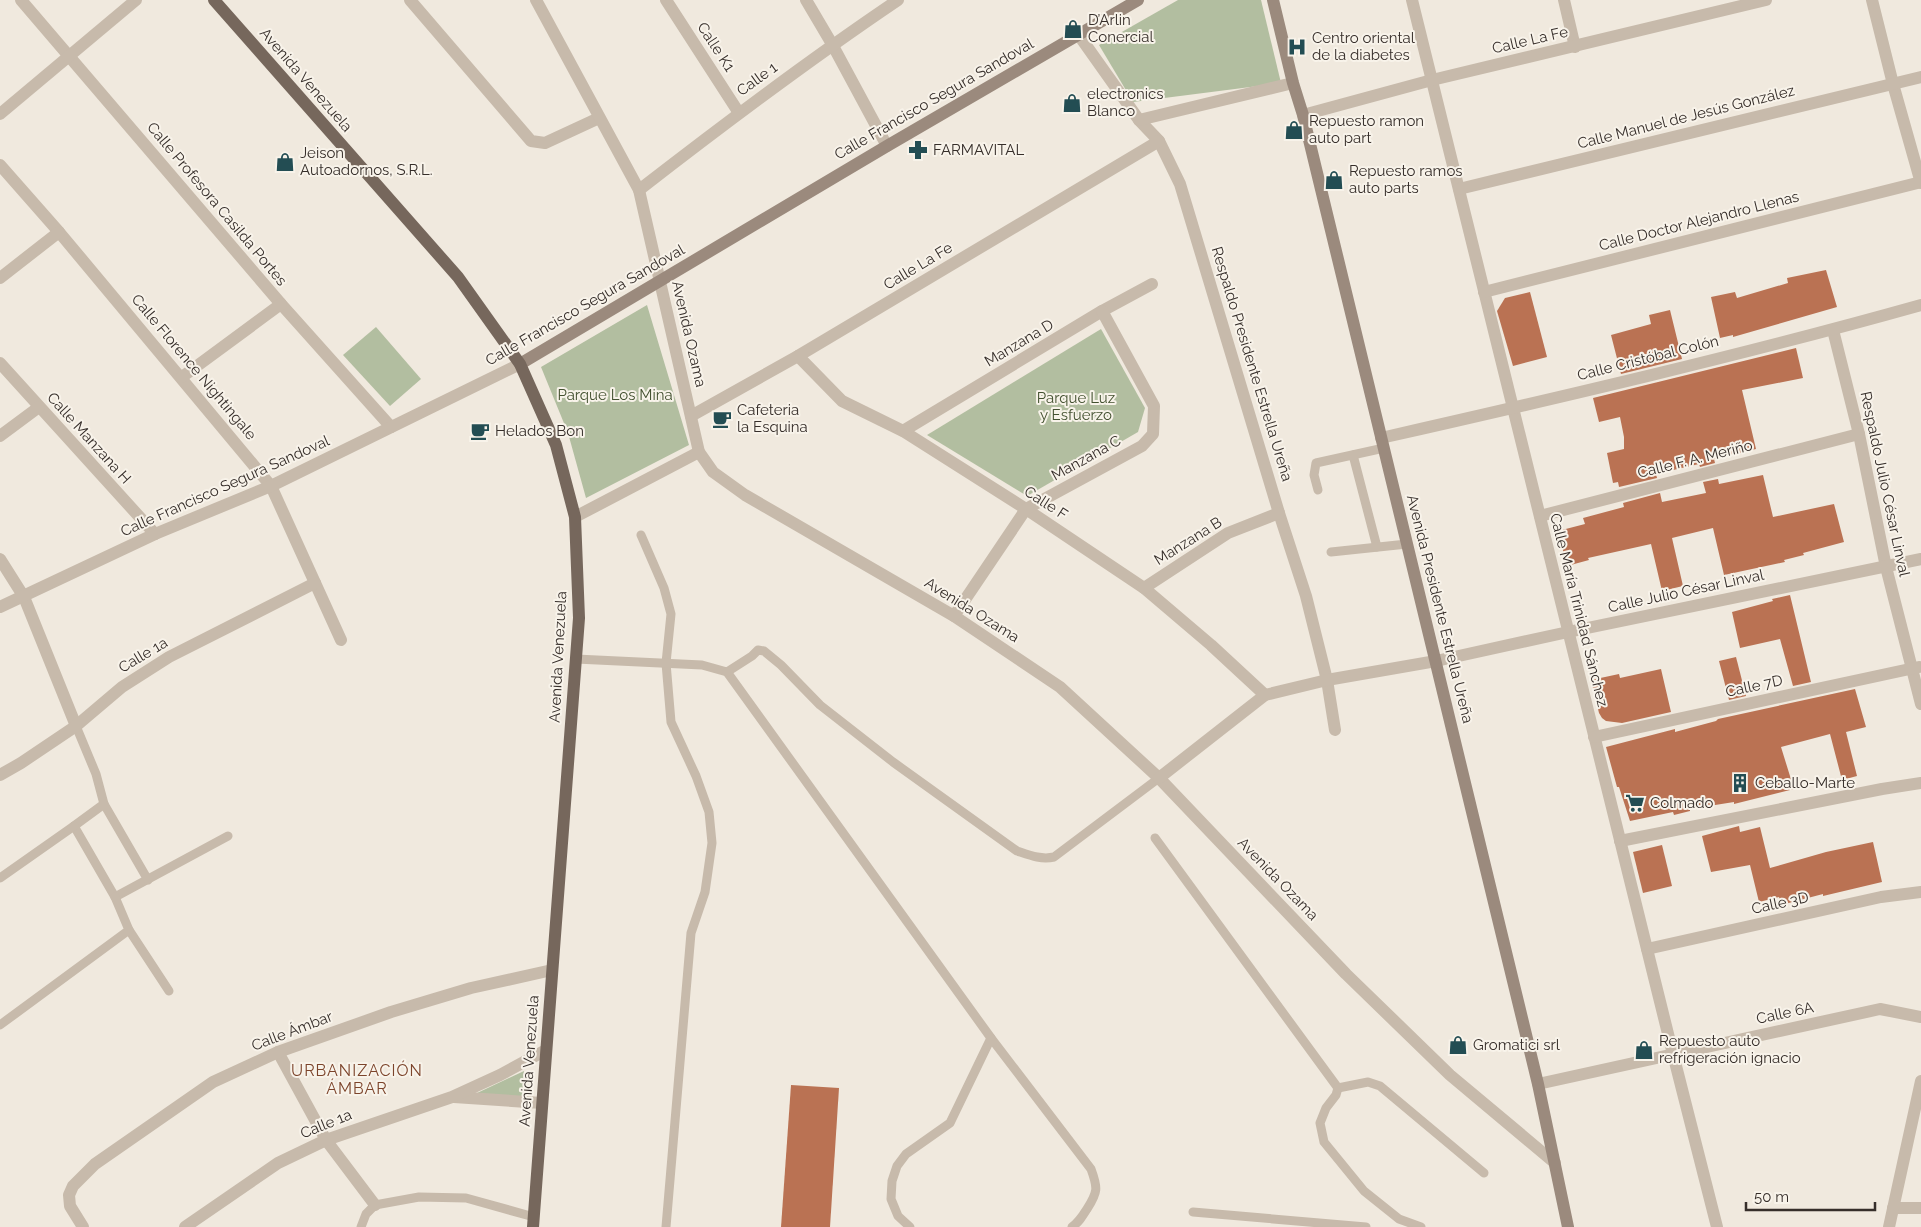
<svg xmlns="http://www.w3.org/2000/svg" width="1921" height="1227" viewBox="0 0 1921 1227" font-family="Raleway,sans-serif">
  <rect width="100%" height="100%" fill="#f0e9de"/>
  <g fill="#b2bea0">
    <polygon points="1178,0 1261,0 1281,83 1133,102 1099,45"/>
    <polygon points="647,305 689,445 586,498 568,433 541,367"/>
    <polygon points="376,327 421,379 390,406 343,355"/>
    <polygon points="1101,329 1145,408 1138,432 1027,496 927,435"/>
    <polygon points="524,1071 522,1097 475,1094"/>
  </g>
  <g fill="#ba7253">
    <polygon points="1826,270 1837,307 1733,337 1733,335 1720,338 1711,297 1735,292 1737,298 1788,283 1787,278"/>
    <polygon points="1530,292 1547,357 1513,366 1497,311 1505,298"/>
    <polygon points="1670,310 1682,359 1621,374 1611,335 1651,324 1649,315"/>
    <polygon points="1796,348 1803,378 1742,390 1756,449 1714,459 1715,463 1700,467 1699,464 1656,474 1657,478 1619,487 1618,482 1613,483 1607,453 1624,449 1624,437 1620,417 1599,422 1593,398"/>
    <polygon points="1763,475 1773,517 1834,504 1844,542 1803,553 1804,555 1784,560 1785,562 1724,575 1713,528 1672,538 1683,586 1662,591 1651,544 1588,558 1589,560 1567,566 1558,531 1585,524 1583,518 1624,507 1623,503 1660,493 1662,502 1706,493 1703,482 1718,479 1719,484"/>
    <polygon points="1790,595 1811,682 1793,686 1780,639 1740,648 1732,612 1773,601 1772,599"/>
    <polygon points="1736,657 1746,696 1729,700 1719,661"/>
    <polygon points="1661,669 1671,712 1622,723 1606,721 1602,718 1599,713 1591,680 1619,674 1620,678"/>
    <polygon points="1855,689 1866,727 1846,732 1857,776 1842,780 1830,734 1781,747 1794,789 1734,804 1734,802 1690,809 1690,811 1674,815 1673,812 1630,821 1619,787 1617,787 1606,747 1675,729 1675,732 1716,721 1718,719"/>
    <polygon points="1739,826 1740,832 1760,827 1770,868 1826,852 1873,842 1882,882 1823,896 1823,894 1781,905 1779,897 1759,902 1750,865 1711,872 1702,836"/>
    <polygon points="1662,845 1672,886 1643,893 1633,852"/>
    <polygon points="791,1085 839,1088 830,1227 781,1227"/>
  </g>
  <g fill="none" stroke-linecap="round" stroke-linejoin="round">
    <g stroke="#c7baab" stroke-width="9">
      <polyline points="1353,455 1377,547"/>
      <polyline points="1318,490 1314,475 1316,463 1384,448"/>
      <polyline points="641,535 664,588 671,614 666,663 671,722 696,776 709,812 712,843 705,892 691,933 666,1227"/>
      <polyline points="1331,552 1407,544"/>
      <path d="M576,659L702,665L727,672L991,1038L1091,1169C1098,1188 1098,1192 1087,1209C1082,1217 1079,1222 1072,1227"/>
      <path d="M727,672L752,656L758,650L764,651L781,665L820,705L893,762L1017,851C1029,855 1041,860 1054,857L1159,778"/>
      <polyline points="76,726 96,774 104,804 74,826 115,897 228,836"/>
      <polyline points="104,804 148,880"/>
      <polyline points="1155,838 1338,1088"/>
      <polyline points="0,878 74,826"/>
      <polyline points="129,930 169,991"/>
      <polyline points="0,1025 129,930 115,897"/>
      <polyline points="1338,1088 1336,1095 1326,1108 1320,1123 1324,1142 1364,1191 1399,1219 1421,1227"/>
      <polyline points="1338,1088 1368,1082 1380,1086 1484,1173"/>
      <polyline points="1193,1212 1366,1227"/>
      <polyline points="361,1227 366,1214 375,1205 419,1197 466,1198 534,1217"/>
      <polyline points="910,1227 898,1216 891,1199 892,1181 897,1166 906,1154 950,1123 991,1038"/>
    </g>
    <g stroke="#c7baab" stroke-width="12">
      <polyline points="21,0 281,304 391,427"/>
      <polyline points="410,0 531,141 545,143 599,118"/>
      <polyline points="536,0 639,190 699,452 713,472 745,495 954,616 1060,687 1159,778 1346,974 1450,1075 1555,1163"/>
      <polyline points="666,0 739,113"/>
      <polyline points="806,0 832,44 887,146"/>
      <polyline points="1412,0 1673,1054 1717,1227"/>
      <polyline points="1564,0 1575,47"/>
      <polyline points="1872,0 1893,84 1921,183"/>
      <polyline points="1078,34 1139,120 1159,141 1180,184 1279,513 1306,596 1327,680 1335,730"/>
      <polyline points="0,114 136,0"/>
      <polyline points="1303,115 1432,80 1766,0"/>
      <polyline points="1139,120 1293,83"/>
      <polyline points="0,165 59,232 271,486 341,640"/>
      <polyline points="1459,189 1921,77"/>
      <path d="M639,190C724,124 809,60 898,0"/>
      <polyline points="0,278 59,232"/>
      <polyline points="1484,292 1921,182"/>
      <polyline points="1833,330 1859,434 1886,567 1921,704"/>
      <polyline points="798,356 842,401 903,431 1026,509 1144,588 1211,645 1265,695"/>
      <polyline points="0,363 155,534"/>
      <polyline points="182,377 281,304"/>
      <polyline points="691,416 798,356 1159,141"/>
      <polyline points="903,431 1102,311 1152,284"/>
      <polyline points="0,436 39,407"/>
      <path d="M1381,438C1562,397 1743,355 1921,305"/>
      <polyline points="1540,516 1859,434"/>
      <polyline points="575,517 699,452"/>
      <polyline points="0,559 24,597 76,726"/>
      <polyline points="1144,588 1228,533 1279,513"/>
      <polyline points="0,607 155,534 271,486 520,364"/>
      <polyline points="954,616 1026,509 1142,446 1153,434 1154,406 1102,311"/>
      <polyline points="1594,737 1919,667"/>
      <polyline points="0,775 21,763 76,726 122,687 169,657 315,583"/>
      <polyline points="1159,778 1265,695 1327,680 1436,661 1568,632 1921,559"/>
      <polyline points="1620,841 1882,789 1921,783"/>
      <polyline points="1647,949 1881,897 1921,892"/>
      <polyline points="278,1052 326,1140 375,1205"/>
      <polyline points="1538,1084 1880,1009 1921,1017"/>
      <polyline points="454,1097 542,1103"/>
      <polyline points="1893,1208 1921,1208"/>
      <polyline points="83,1227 70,1206 69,1195 73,1186 95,1164 213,1082 278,1052 391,1012 471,988 552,970"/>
      <polyline points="185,1227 278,1163 326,1140 452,1097 500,1075 546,1050"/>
      <polyline points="1889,1227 1921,1081"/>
    </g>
    <g stroke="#9b8a7d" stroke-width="12">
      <polyline points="1273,0 1293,83 1303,115 1538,1084 1568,1227"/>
      <polyline points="520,364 887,146 1138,0"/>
    </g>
    <polyline stroke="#76675c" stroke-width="12" points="214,0 458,277 520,364 556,445 575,517 579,618 533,1227"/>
  </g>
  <defs>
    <g id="shop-bare" transform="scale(1.5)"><path d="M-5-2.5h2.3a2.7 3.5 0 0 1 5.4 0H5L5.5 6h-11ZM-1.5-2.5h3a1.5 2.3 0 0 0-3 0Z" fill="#234d53" stroke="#f8f3ea" stroke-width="2.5" paint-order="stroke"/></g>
    <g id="hospital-bare" transform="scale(1.5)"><path d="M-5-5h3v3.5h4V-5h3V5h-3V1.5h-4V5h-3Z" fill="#234d53" stroke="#f8f3ea" stroke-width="2.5" paint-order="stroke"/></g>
    <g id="pharmacy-bare" transform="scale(1.5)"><path d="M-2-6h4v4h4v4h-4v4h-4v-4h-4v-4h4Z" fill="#234d53" stroke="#f8f3ea" stroke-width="2.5" paint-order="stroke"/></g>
    <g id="cafe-bare" transform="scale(1.5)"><path d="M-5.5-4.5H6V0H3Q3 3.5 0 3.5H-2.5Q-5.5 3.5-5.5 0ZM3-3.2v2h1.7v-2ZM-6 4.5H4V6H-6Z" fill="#234d53" stroke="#f8f3ea" stroke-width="2.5" paint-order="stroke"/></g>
    <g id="building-bare" transform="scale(1.5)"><path d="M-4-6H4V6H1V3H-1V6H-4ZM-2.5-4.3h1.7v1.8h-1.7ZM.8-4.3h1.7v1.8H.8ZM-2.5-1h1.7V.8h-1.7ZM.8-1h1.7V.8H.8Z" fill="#234d53" stroke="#f8f3ea" stroke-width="2.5" paint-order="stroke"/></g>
    <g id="supermarket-bare" transform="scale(1.5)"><path d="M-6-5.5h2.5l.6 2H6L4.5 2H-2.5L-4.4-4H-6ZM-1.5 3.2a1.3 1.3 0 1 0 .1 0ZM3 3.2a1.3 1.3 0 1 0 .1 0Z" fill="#234d53" stroke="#f8f3ea" stroke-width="2.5" paint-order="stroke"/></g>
  </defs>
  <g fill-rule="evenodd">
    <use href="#shop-bare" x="1073" y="29"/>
    <use href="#hospital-bare" x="1297" y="47"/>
    <use href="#shop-bare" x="1072" y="103"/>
    <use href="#shop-bare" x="1294" y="130"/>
    <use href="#pharmacy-bare" x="918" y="150"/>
    <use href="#shop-bare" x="285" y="162"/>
    <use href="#shop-bare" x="1334" y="180"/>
    <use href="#cafe-bare" x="722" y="419"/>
    <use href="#cafe-bare" x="480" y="431"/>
    <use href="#building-bare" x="1740" y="783"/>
    <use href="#supermarket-bare" x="1635" y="803"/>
    <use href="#shop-bare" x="1458" y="1045"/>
    <use href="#shop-bare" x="1644" y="1050"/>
  </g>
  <g text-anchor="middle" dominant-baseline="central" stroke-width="4" stroke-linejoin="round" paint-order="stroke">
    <g font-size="15" fill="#362e2a" stroke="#f8f3ea" text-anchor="start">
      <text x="1088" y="20">D’Arlin<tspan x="1088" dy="17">Conercial</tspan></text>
      <text x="1312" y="38">Centro oriental<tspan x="1312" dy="17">de la diabetes</tspan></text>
      <text x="1087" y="94">electronics<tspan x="1087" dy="17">Blanco</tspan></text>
      <text x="1309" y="121">Repuesto ramon<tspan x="1309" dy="17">auto part</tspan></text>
      <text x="933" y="150">FARMAVITAL</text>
      <text x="300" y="153">Jeison<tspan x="300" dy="17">Autoadornos, S.R.L.</tspan></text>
      <text x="1349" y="171">Repuesto ramos<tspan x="1349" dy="17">auto parts</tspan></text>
      <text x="737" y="410">Cafeteria<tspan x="737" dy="17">la Esquina</tspan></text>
      <text x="495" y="431">Helados Bon</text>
      <text x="1755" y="783">Ceballo-Marte</text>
      <text x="1650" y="803">Colmado</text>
      <text x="1659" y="1041">Repuesto auto<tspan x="1659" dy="17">refrigeración ignacio</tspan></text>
      <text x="1473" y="1045">Gromatici srl</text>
    </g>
    <g font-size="15" fill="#362e2a" stroke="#f8f3ea">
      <text transform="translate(1530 40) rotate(-13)">Calle La Fe</text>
      <text transform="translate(716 47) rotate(57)">Calle K1</text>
      <text transform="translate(757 79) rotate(-36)">Calle 1</text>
      <text transform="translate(306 80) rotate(49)">Avenida Venezuela</text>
      <text transform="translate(934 99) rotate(-30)">Calle Francisco Segura Sandoval</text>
      <text transform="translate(1686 117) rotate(-14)">Calle Manuel de Jesús González</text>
      <text transform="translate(217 204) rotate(50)">Calle Profesora Casilda Portes</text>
      <text transform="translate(1699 221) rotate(-14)">Calle Doctor Alejandro Llenas</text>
      <text transform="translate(918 266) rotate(-31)">Calle La Fe</text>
      <text transform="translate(585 305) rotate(-30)">Calle Francisco Segura Sandoval</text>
      <text transform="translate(689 334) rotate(77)">Avenida Ozama</text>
      <text transform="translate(1019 343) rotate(-31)">Manzana D</text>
      <text transform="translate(1648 358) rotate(-14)">Calle Cristóbal Colón</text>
      <text transform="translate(1252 364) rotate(73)">Respaldo Presidente Estrella Ureña</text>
      <text transform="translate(194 367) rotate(50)">Calle Florence Nightingale</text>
      <text transform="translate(89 438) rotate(48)">Calle Manzana H</text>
      <text transform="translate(1086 458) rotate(-29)">Manzana C</text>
      <text transform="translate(1695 459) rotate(-14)">Calle F. A. Meriño</text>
      <text transform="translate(1885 484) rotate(78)">Respaldo Julio César Linval</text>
      <text transform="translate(225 486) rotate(-24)">Calle Francisco Segura Sandoval</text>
      <text transform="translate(1046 503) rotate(33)">Calle F</text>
      <text transform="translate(1188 541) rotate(-32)">Manzana B</text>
      <text transform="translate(1686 591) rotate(-12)">Calle Julio César Linval</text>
      <text transform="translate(1440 609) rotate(76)">Avenida Presidente Estrella Ureña</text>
      <text transform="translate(972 610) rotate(32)">Avenida Ozama</text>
      <text transform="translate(1579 610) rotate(76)">Calle María Trinidad Sánchez</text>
      <text transform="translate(143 655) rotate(-31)">Calle 1a</text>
      <text transform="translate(558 657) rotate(-87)">Avenida Venezuela</text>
      <text transform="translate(1754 686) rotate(-12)">Calle 7D</text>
      <text transform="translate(1278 879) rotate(46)">Avenida Ozama</text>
      <text transform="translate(1780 903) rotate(-12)">Calle 3D</text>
      <text transform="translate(1785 1013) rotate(-12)">Calle 6A</text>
      <text transform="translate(292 1031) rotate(-21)">Calle Ámbar</text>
      <text transform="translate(529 1061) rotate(-86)">Avenida Venezuela</text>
      <text transform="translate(326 1124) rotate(-22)">Calle 1a</text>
    </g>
    <g font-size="15" fill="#435130" stroke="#f8f3ea">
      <text x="615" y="395">Parque Los Mina</text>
      <text x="1076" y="398">Parque Luz<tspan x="1076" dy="17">y Esfuerzo</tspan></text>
    </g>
    <g font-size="16" letter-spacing="1" fill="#7c442b" stroke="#f8f3ea">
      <text x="357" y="1070">URBANIZACIÓN<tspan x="357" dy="18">ÁMBAR</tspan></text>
    </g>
  </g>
  <path d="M1746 1202v8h129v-8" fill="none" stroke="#362e2a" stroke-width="2.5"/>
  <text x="1754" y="1202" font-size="15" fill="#362e2a" stroke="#f8f3ea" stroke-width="4" paint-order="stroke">50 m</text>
</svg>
